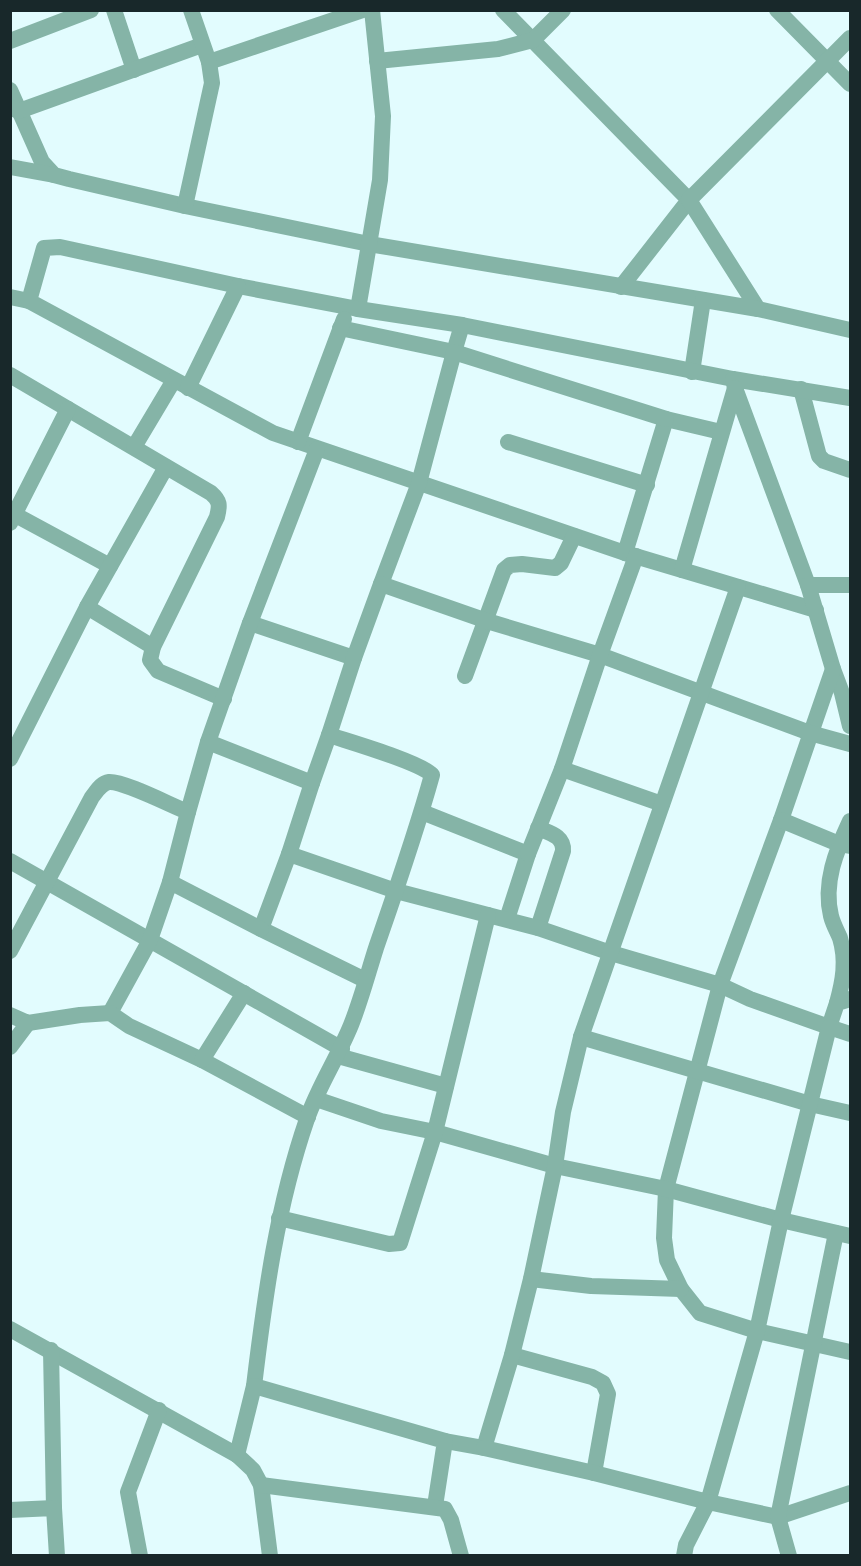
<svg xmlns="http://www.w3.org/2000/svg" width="861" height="1566" viewBox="0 0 861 1566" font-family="Helvetica,sans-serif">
  <rect width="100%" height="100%" fill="#e2fcfe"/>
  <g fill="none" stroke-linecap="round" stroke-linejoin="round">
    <g stroke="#85b4a7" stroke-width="16">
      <polyline points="114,10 134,70"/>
      <polyline points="503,10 689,200 621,287"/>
      <polyline points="777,10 850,84"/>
      <polyline points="850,38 689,200 758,309 850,330"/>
      <polyline points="10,41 91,10"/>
      <polyline points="377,61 498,49 533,40 563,10"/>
      <polyline points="209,62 363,10"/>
      <polyline points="10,90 42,162 54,175 69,179 185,206 369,244 758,309"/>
      <polyline points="11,108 19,111 202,45"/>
      <polyline points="10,167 54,175"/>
      <polyline points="185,206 212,83 209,62 191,10"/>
      <polyline points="10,297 29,301"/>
      <polyline points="358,309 380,180 383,116 372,10"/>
      <polyline points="340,328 454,352 462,325"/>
      <polyline points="692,372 703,300"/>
      <path d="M10,375L211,493C220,501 220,505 217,517L153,647L150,660L158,671L224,699"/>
      <polyline points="733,379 462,325 358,309 238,286 60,247 44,248 29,301 273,433 625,553 816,610"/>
      <polyline points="188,388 238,286"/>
      <polyline points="801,389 819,456 824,461 850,470"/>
      <polyline points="850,398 733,379 735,388 808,585 833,669 842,693 850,726"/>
      <polyline points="298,442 344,319"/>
      <polyline points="508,442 647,485"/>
      <polyline points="134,447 174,380"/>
      <polyline points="10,512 110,566"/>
      <polyline points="10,523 68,409"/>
      <polyline points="625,553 666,419 721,432"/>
      <polyline points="682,570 735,388"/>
      <polyline points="381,584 419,483 454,352 666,419"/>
      <polyline points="808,585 850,585"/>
      <polyline points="87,607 153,647"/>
      <polyline points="250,623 354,658"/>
      <polyline points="833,669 781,820 720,985 666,1189 664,1238 667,1260 681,1289 700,1313 757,1331 850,1352"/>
      <polyline points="465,676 504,570 510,565 522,564 555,568 561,563 574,536"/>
      <polyline points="329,735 354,658 381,584 487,621 600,655 810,733 850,744"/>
      <polyline points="208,742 250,623 317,449"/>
      <polyline points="10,759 87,607 166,467"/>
      <polyline points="562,769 662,804"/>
      <polyline points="188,812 208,742 312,783 289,854"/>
      <polyline points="422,812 528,854 507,919"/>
      <polyline points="781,820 839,844 850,846"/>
      <path d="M538,828C550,833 564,836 563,851L538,928"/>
      <polyline points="528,854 562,769 600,655 636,556"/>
      <polyline points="10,861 342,1049"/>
      <path d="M10,951L92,797C97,791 101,783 109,782C124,781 172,806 188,812L170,882"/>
      <polyline points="365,980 261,929 289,854 396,891 538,928 611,953 720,985 750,999 829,1027 837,1003 850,999"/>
      <path d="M837,1003C843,981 847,961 840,938C837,931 833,924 831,916C823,883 836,851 850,821"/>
      <polyline points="110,1013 150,940 170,882 261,929"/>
      <polyline points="10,1015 28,1023 80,1015 110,1013 129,1026 202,1060 308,1117"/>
      <polyline points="581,1037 810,1104 850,1113"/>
      <polyline points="10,1047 28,1023"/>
      <polyline points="338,1056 446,1086"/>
      <polyline points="202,1060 244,993"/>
      <polyline points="316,1099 381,1121 435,1132 555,1166 666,1189 781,1220 850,1236"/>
      <polyline points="279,1218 389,1244 400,1243 435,1132 488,915"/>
      <polyline points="531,1279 591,1286 681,1289"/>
      <polyline points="10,1329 237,1455 253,1470 261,1485 270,1556"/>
      <polyline points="51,1350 54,1508"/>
      <polyline points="512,1355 592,1377 603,1383 608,1394 594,1473"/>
      <path d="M254,1386C265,1295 277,1206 307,1119C318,1087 338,1057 351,1025C361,1000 368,973 376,948C396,890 416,833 432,775C420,762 350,742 329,735L312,783"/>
      <polyline points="445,1441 484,1448 512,1355 531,1279 555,1166 563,1112 581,1037 738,587"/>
      <polyline points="484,1448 594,1473 708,1502 757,1331 781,1220 829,1027 850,1034"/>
      <polyline points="237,1455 254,1386 445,1441 435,1506"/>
      <polyline points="261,1485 445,1509 451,1520 461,1556"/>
      <polyline points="10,1510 54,1508 57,1556"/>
      <polyline points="140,1556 128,1492 159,1410"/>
      <polyline points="684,1556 686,1545 708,1502 778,1517 850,1493"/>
      <polyline points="789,1556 778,1517 836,1233"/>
    </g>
  </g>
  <rect width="861" height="1566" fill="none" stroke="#18282a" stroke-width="24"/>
</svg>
